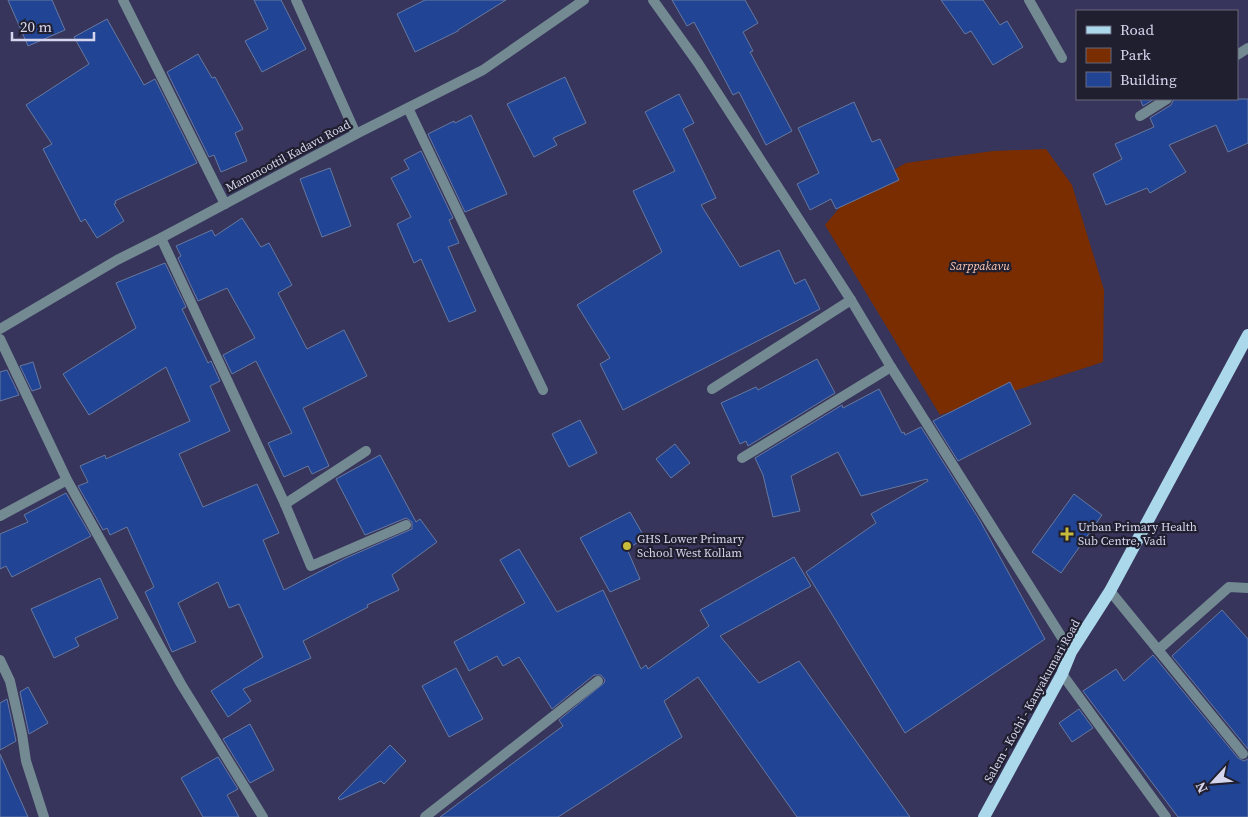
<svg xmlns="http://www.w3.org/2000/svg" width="1248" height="817" viewBox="0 0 1248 817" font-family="'Source Serif 4',serif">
  <rect width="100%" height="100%" fill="#37355b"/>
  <polygon fill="#7a2d00" points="1046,149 1072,185 1104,290 1103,362 940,415 825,225 851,194 906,163 993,151"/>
  <g fill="#224495" stroke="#6679a0">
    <polygon points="8,0 52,0 65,30 28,46"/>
    <polygon points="254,0 281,0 306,49 262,72 245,41 268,29"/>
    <polygon points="425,0 506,0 458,30 458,31 415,52 397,14"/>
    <polygon points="672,0 745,0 758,23 743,32 753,51 750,52 792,131 766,145 739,92 733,95 694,22 687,26"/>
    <polygon points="941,0 983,0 1000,25 1007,21 1023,47 993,65 971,31 965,34"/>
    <polygon points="107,19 144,85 155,79 197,163 115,201 116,203 114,204 124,221 97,238 85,219 81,222 43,149 52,144 26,105 89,64 74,37"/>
    <polygon points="198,54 212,78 215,77 243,129 235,133 247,161 221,172 214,155 209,157 167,72"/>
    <polygon points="565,77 586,123 553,138 557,145 534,157 507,104"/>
    <polygon points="679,94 694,123 683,129 716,198 701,205 740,267 779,250 795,284 805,279 820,309 623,410 600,364 610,358 577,305 662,252 633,191 675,171 645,112"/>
    <polygon points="1140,99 1154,99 1143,106"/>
    <polygon points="1174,99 1248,99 1248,143 1228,152 1216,125 1169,145 1186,172 1150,193 1147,188 1106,205 1093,174 1122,159 1115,144 1154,127 1150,118 1171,105"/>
    <polygon points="854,102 872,142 880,139 899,180 836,209 831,199 810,210 797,184 819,173 798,128"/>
    <polygon points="471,115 507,194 465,212 428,134 454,121 455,123"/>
    <polygon points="421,151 453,218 449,220 459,243 448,247 476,311 449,322 421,259 414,263 397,224 411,217 391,178 409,169 404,160"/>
    <polygon points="330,168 351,226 322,237 300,179"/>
    <polygon points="242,218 261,247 269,243 292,285 278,293 307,349 344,330 367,376 303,408 329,466 312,474 308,466 284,477 268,443 292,433 256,361 232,374 223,355 255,338 227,288 198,301 178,258 181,256 176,246 212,230 215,236"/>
    <polygon points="165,263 186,307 182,309 208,363 211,361 220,381 210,386 230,431 179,454 203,507 257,484 279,533 263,540 284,590 346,558 412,529 412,522 406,518 365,535 336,479 380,455 416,522 420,519 437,542 392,575 399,590 367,605 368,607 303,641 311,658 243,689 251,701 228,717 211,691 263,657 239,604 229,608 218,582 178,603 196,642 172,652 145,592 154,587 127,527 110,535 107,528 103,530 78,486 88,482 80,466 105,455 106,459 190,421 166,367 89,415 63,374 136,328 116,283"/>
    <polygon points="817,359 835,393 748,446 746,441 740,444 721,403 756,387 758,390"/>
    <polygon points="33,362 41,388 32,391 20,366"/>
    <polygon points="7,370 19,395 0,401 0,372"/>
    <polygon points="1010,382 1031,424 958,461 933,421"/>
    <polygon points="879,389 902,433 904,432 905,435 921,427 979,519 1045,639 905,733 806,572 876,523 871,514 928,481 927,479 861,496 838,452 791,476 800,511 773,517 763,475 755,458 842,405 843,408"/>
    <polygon points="580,420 597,453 569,467 552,434"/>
    <polygon points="675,444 690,463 671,478 656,459"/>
    <polygon points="66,493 91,536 12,577 6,566 0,569 0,534 28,522 24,515"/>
    <polygon points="1074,494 1102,515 1061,573 1032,552"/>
    <polygon points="630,512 645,538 627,549 640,579 610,592 580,538"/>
    <polygon points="519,549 557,612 603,590 641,669 646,665 648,669 709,626 700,610 794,557 811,586 720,636 759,683 799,661 910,817 797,817 698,677 664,701 682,737 558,817 440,817 563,726 559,720 604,683 605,680 601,675 594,675 552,709 519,657 503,666 497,656 469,671 454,642 525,603 500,560"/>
    <polygon points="100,578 118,618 75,638 79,646 54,658 31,609"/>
    <polygon points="1222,610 1248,639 1248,749 1172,656"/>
    <polygon points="1153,655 1238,758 1244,761 1248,759 1248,817 1178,817 1083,691 1116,669 1124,681"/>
    <polygon points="456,668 483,719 449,737 422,686"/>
    <polygon points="28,687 48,723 29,734 20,692"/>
    <polygon points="7,699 16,741 0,750 0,703"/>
    <polygon points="1079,709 1093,728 1072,742 1059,723"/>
    <polygon points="250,724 274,770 250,783 223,739"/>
    <polygon points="390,745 406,761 384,784 381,781 340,800 338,798"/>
    <polygon points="0,754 28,817 0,817"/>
    <polygon points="218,757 238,789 227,795 239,817 203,817 181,778"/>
  </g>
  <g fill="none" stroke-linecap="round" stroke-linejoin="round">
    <g stroke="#748a93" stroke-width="10">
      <polyline points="123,0 225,204"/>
      <polyline points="296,0 356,134"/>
      <polyline points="653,0 698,63 851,300 891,367 1071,652"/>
      <polyline points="1029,0 1062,58"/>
      <polyline points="1237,55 1248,48"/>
      <polyline points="408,108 543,390"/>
      <polyline points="1140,116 1167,99"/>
      <polyline points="161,238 285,504 311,566 406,525"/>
      <polyline points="0,329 117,260 161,238 356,134 483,70 584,0"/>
      <polyline points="0,339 67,480 181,684 263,817"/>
      <polyline points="712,389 851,300"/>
      <polyline points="742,458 891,367"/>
      <polyline points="285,504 366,451"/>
      <polyline points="0,516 67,480"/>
      <polyline points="1110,591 1243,754"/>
      <polyline points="1158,650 1229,587 1248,588"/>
      <polyline points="0,660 10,681 22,734 26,761 44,817"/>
      <polyline points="1062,674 1166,817"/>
      <polyline points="425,817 598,681"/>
    </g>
    <polyline stroke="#abd9eb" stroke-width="12" points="984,817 1062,674 1071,652 1110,591 1248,335"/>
  </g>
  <g fill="#c7bb3c" stroke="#201f30" stroke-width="2">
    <path d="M1064.5 526.5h5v5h5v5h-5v5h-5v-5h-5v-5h5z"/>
    <circle cx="627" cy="546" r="5"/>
  </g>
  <g text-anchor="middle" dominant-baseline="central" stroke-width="4.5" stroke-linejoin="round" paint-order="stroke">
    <g font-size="12" fill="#d5d6ed" stroke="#201f30">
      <text transform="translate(288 156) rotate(-28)">Mammoottil Kadavu Road</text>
      <text transform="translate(1032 701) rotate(-61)">Salem - Kochi - Kanyakumari Road</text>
    </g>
    <g font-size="12" font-style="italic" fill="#ffcab3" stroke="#201f30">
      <text x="980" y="266">Sarppakavu</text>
    </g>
    <g font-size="12" fill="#d5d6ed" stroke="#201f30" text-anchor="start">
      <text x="1078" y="527">Urban Primary Health<tspan x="1078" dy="14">Sub Centre, Vadi</tspan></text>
      <text x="637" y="539">GHS Lower Primary<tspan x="637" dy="14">School West Kollam</tspan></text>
    </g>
  </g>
  <rect x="1076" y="10" width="162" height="90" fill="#201f30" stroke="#68687c"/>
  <rect x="1086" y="26" width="25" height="8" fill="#abd9eb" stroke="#68687c"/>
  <text x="1120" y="35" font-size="15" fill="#d5d6ed">Road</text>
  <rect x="1086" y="48" width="25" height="15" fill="#7a2d00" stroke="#68687c"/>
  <text x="1120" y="60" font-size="15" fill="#d5d6ed">Park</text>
  <rect x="1086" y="72" width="25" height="15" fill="#224495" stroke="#68687c"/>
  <text x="1120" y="85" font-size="15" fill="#d5d6ed">Building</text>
  <g transform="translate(1213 782) rotate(244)" stroke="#201f30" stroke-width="4" paint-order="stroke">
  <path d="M0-4L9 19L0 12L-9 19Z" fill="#d5d6ed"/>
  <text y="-8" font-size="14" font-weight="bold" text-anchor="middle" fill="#d5d6ed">N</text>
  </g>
  <path d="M12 32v8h82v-8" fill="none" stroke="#d5d6ed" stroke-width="2.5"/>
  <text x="20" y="32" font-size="15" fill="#d5d6ed" stroke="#201f30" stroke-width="4" paint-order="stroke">20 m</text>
</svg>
